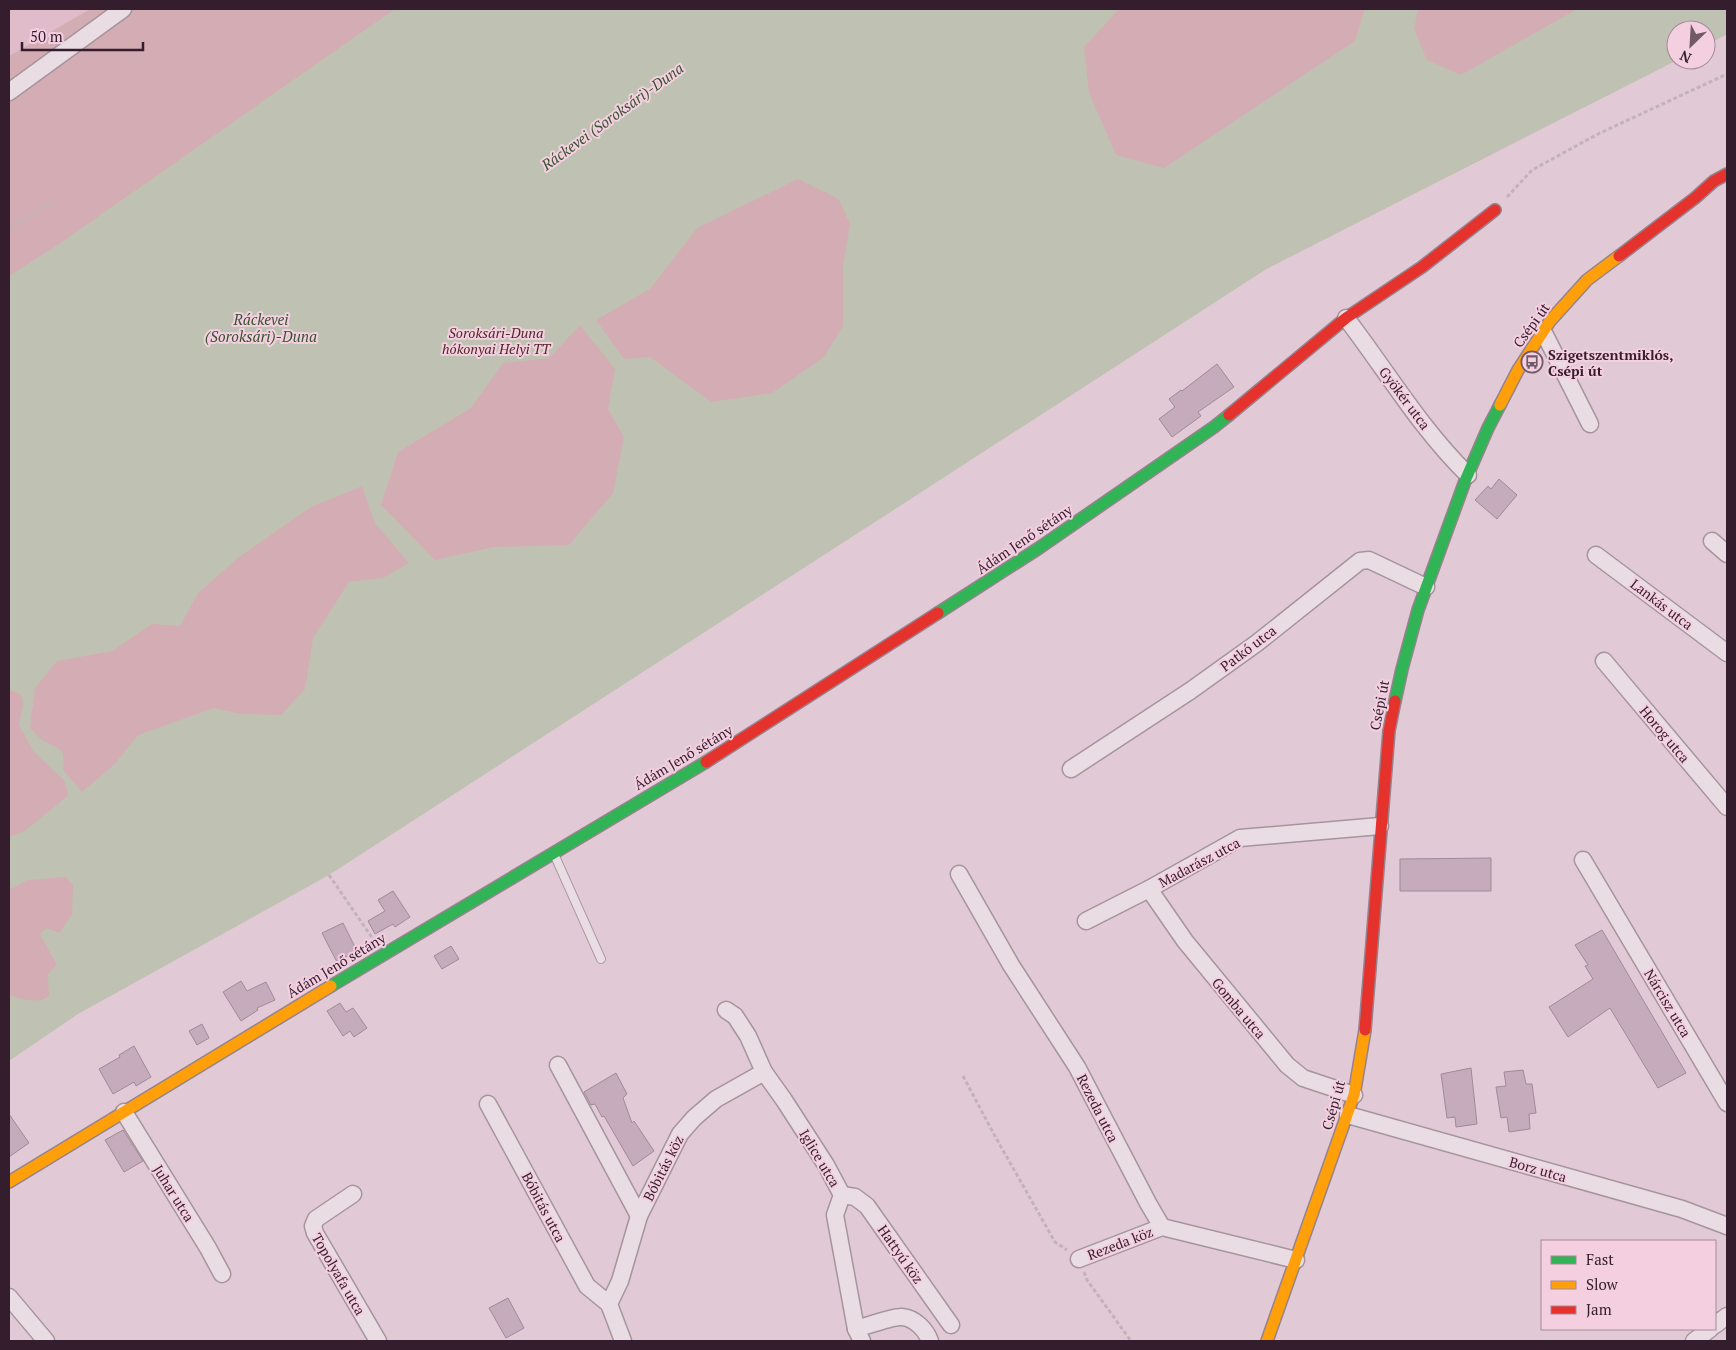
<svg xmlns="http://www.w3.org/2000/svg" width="1736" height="1350" viewBox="0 0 1736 1350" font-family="'PT Serif',serif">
  <rect width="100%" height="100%" fill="#e1cad5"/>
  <polygon fill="#e0bbc9" points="9,9 90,9 9,56"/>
  <polygon fill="#d3adb3" points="90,9 1727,9 1727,34 1706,45 1706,30 1676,30 1677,60 1268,268 49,997 9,1015 9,56"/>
  <path fill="#bfc2b2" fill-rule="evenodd" d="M395,9H1119L1084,47L1089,93L1116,155L1164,168L1355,41L1365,9H1418L1414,29L1427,60L1461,75L1577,9H1727V34L1706,45V30H1676L1677,60L1268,268L329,875L78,1014L9,1061V995C21,999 37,1004 49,997L48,974L57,965L40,934L47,928L59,933L72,915L73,885L66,877L28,880L9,890V837L25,831L68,796L65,781L34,752L19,725L23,704L21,694L9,690V276L59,244ZM798,179L839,199L850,224L843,267V326L824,357L772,393L711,402L650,357L624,359L596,320L650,289L697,228ZM580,325L615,369L608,409L624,437L613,493L569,545L494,547L435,560L381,505L398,452L471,408L503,363L549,358ZM362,486L375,523L409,563L383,578L349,582L313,638L305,689L281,715L240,714L214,708L138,735L114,765L82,792L63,770C65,747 62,751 44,741C39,738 34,732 30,727L35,688L57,661L112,651L152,624L180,626L198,593L239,557L311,507Z"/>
  <g fill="#c5abbc" stroke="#a18a98">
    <polygon points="1217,364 1234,387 1198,412 1201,416 1172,437 1159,419 1175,407 1169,399 1181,390 1182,391"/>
    <polygon points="1499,479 1517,495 1497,519 1475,500 1488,486 1491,489"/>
    <polygon points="1491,858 1491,891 1400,891 1400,859"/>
    <polygon points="393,891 410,917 395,927 393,924 375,934 368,921 385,911 378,900"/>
    <polygon points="343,923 357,951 337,962 322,933"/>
    <polygon points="1602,930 1686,1073 1658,1088 1610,1008 1568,1037 1549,1007 1593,979 1585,966 1588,965 1575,945"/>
    <polygon points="451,946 459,959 442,969 434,956"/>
    <polygon points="241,981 247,991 266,982 275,1000 257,1008 258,1010 241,1021 223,992"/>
    <polygon points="340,1003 346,1012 353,1008 367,1028 354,1037 350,1031 343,1036 327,1011"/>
    <polygon points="202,1024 209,1038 197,1045 189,1031"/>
    <polygon points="134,1046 151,1077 136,1086 134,1082 113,1094 99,1069 120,1057 119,1055"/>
    <polygon points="1471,1068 1477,1124 1456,1127 1455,1117 1447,1118 1441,1074"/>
    <polygon points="1523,1070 1526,1084 1532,1084 1536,1113 1529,1114 1530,1129 1509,1132 1507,1117 1501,1118 1496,1087 1506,1086 1504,1072"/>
    <polygon points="616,1073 627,1094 623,1098 632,1123 634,1121 654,1151 633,1166 604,1116 602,1117 595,1104 591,1105 584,1092"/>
    <polygon points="9,1114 29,1143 9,1157"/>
    <polygon points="123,1130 143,1161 124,1172 105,1140"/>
    <polygon points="508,1298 524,1328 506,1338 489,1308"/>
  </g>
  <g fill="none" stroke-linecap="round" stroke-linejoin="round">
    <g stroke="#a6949d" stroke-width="10">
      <polyline id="lane" points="554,854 601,959"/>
    </g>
    <g stroke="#a6949d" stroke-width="19">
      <g id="street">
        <polyline points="9,92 123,9"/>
        <path d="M1346,318C1386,370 1420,428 1468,475"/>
        <polyline points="1543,331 1590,424"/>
        <polyline points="1712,541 1727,554"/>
        <polyline points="1596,555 1727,653"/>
        <polyline points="1604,661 1727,807"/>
        <polyline points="1071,769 1190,691 1257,643 1360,561 1369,560 1426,587"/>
        <polyline points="1583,860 1727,1103"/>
        <polyline points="959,874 1011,965 1077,1067 1148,1203 1162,1227 1296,1260"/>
        <polyline points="1149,889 1185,941 1287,1065 1303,1078 1354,1095"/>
        <polyline points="1086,921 1149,889 1240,838 1380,826"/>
        <polyline points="726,1010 735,1016 748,1036 764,1072 784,1100 826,1165 842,1195 835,1215 856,1329 862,1341"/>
        <polyline points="558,1065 639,1216"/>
        <polyline points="488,1104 587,1286 609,1304"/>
        <polyline points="124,1112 208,1248 222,1274"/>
        <polyline points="1348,1115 1682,1209 1727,1226"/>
        <polyline points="353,1194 316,1219 313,1226 315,1233 378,1341"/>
        <polyline points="842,1195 855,1197 867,1206 951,1325"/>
        <polyline points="1079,1259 1162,1227"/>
        <polyline points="9,1297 46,1341"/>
        <polyline points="1715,1325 1727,1316"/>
        <path d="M856,1329C867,1326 893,1316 902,1317C915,1318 926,1330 930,1341"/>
        <polyline points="623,1341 609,1304 620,1281 639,1216 680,1134 694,1118 716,1099 764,1072"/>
        <polyline points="1694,1341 1710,1329"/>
      </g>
    </g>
    <g stroke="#96838e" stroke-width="14">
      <g id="fast">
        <polyline points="938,613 1039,548 1214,427 1229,415"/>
        <polyline points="1395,701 1402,669 1418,610 1465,481 1488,428 1500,405"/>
        <polyline points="331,986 706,762"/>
      </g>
    </g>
    <g stroke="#96838e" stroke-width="14">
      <g id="slow">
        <polyline points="1500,405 1518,370 1550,321 1587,280 1619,256"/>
        <polyline points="9,1182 331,986"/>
        <polyline points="1267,1341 1354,1095 1365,1030"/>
      </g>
    </g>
    <g stroke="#96838e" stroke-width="14">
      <g id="jam">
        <polyline points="1619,256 1695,198 1714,181 1727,174"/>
        <polyline points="1229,415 1346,318 1422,267 1495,210"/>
        <polyline points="706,762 938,613"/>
        <polyline points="1365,1030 1389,731 1395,701"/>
      </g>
    </g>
    <g stroke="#c2b3bb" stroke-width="3" stroke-dasharray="4 2.5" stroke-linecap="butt">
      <polyline points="1507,197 1532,170 1598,134 1727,74"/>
      <polyline points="9,228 50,203"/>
      <polyline points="329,875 373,939"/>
      <polyline points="963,1076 996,1138 1055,1242 1067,1250"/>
      <polyline points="1084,1272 1087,1280 1131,1341"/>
    </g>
    <use href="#lane" stroke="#eadce3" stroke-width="8"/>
    <use href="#street" stroke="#eadce3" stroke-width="16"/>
    <use href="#fast" stroke="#30b455" stroke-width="11"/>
    <use href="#slow" stroke="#ff9f0a" stroke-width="11"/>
    <use href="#jam" stroke="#e5322d" stroke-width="11"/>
  </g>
  <defs>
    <g id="bus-ring" transform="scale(1.125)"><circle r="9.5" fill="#f3cfe0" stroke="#715a68" stroke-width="1.5"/><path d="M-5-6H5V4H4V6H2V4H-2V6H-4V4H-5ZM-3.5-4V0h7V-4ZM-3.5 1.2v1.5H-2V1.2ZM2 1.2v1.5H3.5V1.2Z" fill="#715a68"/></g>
  </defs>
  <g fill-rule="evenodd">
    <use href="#bus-ring" x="1532" y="362"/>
  </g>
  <g text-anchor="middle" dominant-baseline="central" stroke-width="4" stroke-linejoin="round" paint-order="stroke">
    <g font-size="14" fill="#341d2d" stroke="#f3cfe0">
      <text transform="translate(1531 325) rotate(-54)">Csépi út</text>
      <text transform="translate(1405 398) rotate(53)">Gyökér utca</text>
      <text transform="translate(1024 539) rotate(-34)">Ádám Jenő sétány</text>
      <text transform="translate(1662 604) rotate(37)">Lankás utca</text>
      <text transform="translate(1248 648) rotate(-37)">Patkó utca</text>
      <text transform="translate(1379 705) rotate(-79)">Csépi út</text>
      <text transform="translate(1665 734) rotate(50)">Horog utca</text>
      <text transform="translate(683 757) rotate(-31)">Ádám Jenő sétány</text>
      <text transform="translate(1199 862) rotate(-28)">Madarász utca</text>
      <text transform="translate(336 965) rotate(-31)">Ádám Jenő sétány</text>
      <text transform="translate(1668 1003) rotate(59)">Nárcisz utca</text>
      <text transform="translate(1239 1008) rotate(50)">Gomba utca</text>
      <text transform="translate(1333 1105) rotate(-74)">Csépi út</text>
      <text transform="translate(1098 1108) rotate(63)">Rezeda utca</text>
      <text transform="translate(820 1158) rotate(59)">Iglice utca</text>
      <text transform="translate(663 1168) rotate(-63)">Bóbitás köz</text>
      <text transform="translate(1538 1169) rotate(16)">Borz utca</text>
      <text transform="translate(174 1193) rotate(58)">Juhar utca</text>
      <text transform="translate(544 1207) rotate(62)">Bóbitás utca</text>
      <text transform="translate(1120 1243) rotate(-21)">Rezeda köz</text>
      <text transform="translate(901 1254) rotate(55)">Hattyú köz</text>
      <text transform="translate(339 1274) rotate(60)">Topolyafa utca</text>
    </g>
    <g font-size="14" font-style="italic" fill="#4f2724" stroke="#f3cfe0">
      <text x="496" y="332">Soroksári-Duna<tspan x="496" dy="16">hókonyai Helyi TT</tspan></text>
    </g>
    <g font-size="14" font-weight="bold" fill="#341d2d" stroke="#f3cfe0" text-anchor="start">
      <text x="1548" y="354">Szigetszentmiklós,<tspan x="1548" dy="16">Csépi út</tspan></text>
    </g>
    <g font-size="15" font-style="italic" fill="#36532d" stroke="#f3cfe0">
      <text transform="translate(612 116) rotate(-36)">Ráckevei (Soroksári)-Duna</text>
      <text x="261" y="319">Ráckevei<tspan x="261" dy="17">(Soroksári)-Duna</tspan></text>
    </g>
  </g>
  <rect width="1736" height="1350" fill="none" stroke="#341d2d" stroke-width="20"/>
  <rect x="1541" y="1240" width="175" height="90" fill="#f3cfe0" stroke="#a78898"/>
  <rect x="1551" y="1256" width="25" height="8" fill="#30b455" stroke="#a78898"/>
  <text x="1586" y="1265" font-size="15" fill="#341d2d">Fast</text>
  <rect x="1551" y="1281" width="25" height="8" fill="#ff9f0a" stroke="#a78898"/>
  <text x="1586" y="1290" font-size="15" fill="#341d2d">Slow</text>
  <rect x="1551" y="1306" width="25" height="8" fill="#e5322d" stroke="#a78898"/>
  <text x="1586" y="1315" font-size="15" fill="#341d2d">Jam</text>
  <g transform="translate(1691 45) rotate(205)"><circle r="24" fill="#f3cfe0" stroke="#a78898"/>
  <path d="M0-4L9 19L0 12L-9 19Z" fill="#715a68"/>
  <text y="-8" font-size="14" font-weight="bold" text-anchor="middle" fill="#341d2d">N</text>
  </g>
  <path d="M22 42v8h121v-8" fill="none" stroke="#341d2d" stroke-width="2.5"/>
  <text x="30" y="42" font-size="15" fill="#341d2d" stroke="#f3cfe0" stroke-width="4" paint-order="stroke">50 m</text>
</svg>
